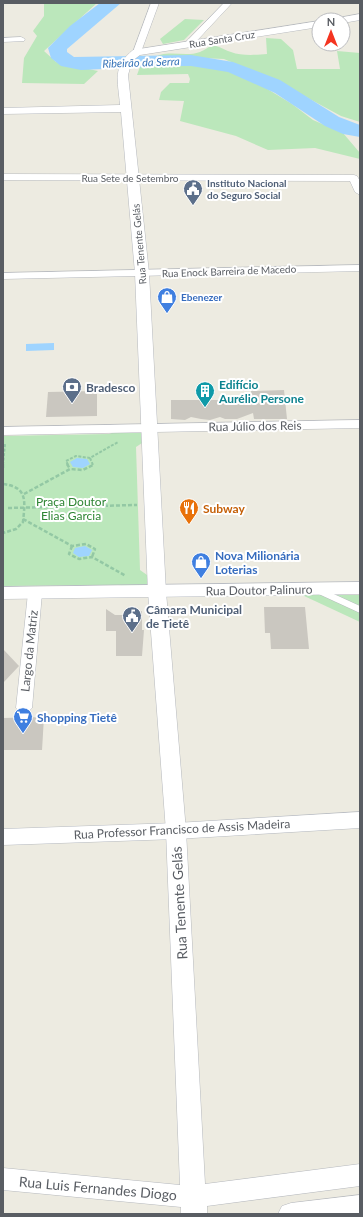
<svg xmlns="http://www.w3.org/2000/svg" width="363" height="1217" viewBox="0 0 363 1217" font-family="Lato,sans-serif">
  <rect width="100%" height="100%" fill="#edebe1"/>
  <g fill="#bbe7bb">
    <polygon points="44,3 97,3 44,51 56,62 98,71 84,84 22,83 24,58 37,36 33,31 44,16"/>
    <polygon points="185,19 204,20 184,40 163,44 160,39"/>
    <path d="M266,38L281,39L293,50L297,69H340L337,51L360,53V122L341,116L282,84L224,59L179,57L152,59C167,48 183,58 200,52C206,50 209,45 216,46C221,47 226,51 231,52C241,56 256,55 267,54Z"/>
    <polygon points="181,62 206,65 229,71 264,87 292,104 313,120 343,133 360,153 360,159 315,148 268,150 236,136 180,121 184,101 159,100 161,92 170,83 189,83 190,79 188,74 137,75 141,64"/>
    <polygon points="117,431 141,433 142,443 136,447 140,570 147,575 147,585 129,588 118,585 3,586 3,436 109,434"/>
    <polygon points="302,595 360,595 360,622"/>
  </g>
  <g fill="#9fd4ff">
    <polygon points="54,343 54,350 26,351 26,344"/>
    <polygon points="77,458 87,459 90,464 83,468 73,467 70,462"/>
    <polygon points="85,546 92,550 89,556 79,557 73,553 75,548"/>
  </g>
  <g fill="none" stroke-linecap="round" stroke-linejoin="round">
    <polygon fill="#9fd4ff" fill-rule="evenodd" points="100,3 121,3 67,49 67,52 74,57 191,55 233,62 280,80 339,117 360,125 360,137 343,134 325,126 275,93 228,72 191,66 169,66 81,70 61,66 51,58 48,48 70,26"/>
  </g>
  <g fill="#cac7c0">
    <polygon points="284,390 287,419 254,419 253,413 237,419 225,419 220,417 210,420 201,419 191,417 185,420 171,419 171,400 252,400 251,391"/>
    <polygon points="97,391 97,416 46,417 48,392"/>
    <polygon points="264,607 305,607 309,649 271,649 270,633 265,633"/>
    <polygon points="106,609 115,615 133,615 142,611 142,630 144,630 142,656 116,656 116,631 106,631"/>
    <polygon points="3,649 19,666 3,683"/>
    <polygon points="44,717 42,750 3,750 3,718"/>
  </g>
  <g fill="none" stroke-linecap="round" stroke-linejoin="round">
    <g stroke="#b6b9be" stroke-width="1">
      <polygon id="pedestrian" points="314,585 360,606 360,613 310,590 309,588 310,586"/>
    </g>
    <g stroke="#b6b9be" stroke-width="1">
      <g id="minor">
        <polygon points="151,3 159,3 141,52 137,54 134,54 133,52"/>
        <polygon points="224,3 232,3 192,46 186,46 186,42"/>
        <polygon points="21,37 25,39 24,41 3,42 3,38"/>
        <polygon points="3,174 354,175 357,176 360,181 360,195 355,192 350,181 3,180"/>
        <polygon points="360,265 360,271 3,279 3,273"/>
        <polygon points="360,420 360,428 3,435 3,427"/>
        <polygon points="35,589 40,590 42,593 32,708 29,711 24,713 19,711 16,708 28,593 30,590"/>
      </g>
    </g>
    <g stroke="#b6b9be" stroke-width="1">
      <g id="tertiary">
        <polygon points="360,14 360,20 343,23 343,20 337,20 338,18"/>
        <path d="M319,21V27L140,55L132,61L128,75L149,273L166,592L186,831L205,1184L360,1164V1186L207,1206V1214H181V1207L3,1190V1168L180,1185L166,831L148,592L135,273L121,112L3,114V108L120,105C118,80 112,67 133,50Z"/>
        <polygon points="360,1195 360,1214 278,1214 282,1206 291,1203"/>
      </g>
    </g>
    <g stroke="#b6bac1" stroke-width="1">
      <g id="secondary">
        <polygon points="360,582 360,594 3,599 3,587"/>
        <polygon points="360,812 360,828 176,839 3,845 3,829 176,823"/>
      </g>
    </g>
    <g stroke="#93c8a4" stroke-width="2" stroke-dasharray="3 1.5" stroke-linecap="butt">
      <polyline points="90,458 93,465"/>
      <polyline points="3,465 5,444"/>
      <polyline points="68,465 66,461 76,456 90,458 118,442"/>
    </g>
    <g stroke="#93c8a4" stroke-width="2.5" stroke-dasharray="4 2" stroke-linecap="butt">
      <polyline points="67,464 70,469"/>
      <polyline points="3,468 3,464"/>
      <path d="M3,484C28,487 25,501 23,522L16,529L3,533"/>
      <polyline points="24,494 70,469 83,470 93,465 92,464"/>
      <polyline points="8,508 137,505"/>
      <polyline points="23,519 72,546 86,544 95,549 92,557"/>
      <polyline points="72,546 69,554 79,559 92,557 126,576"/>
    </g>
    <use href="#pedestrian" fill="#fff" fill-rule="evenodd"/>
    <use href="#minor" fill="#fff" fill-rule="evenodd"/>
    <use href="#tertiary" fill="#fff" fill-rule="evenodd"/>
    <use href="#secondary" fill="#fff" fill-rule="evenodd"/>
  </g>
  <defs>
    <g id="civic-pin" transform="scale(1)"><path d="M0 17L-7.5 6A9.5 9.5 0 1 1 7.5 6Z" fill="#5c6f8a" stroke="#fff"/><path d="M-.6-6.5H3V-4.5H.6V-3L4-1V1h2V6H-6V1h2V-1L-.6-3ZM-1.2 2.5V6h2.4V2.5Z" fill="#fff"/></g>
    <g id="shop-pin" transform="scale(1)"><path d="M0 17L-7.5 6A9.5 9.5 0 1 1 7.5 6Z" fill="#3f7fe0" stroke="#fff"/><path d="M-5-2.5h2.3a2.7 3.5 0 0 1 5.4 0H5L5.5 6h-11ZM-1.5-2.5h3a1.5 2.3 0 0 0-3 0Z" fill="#fff"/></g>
    <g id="bank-pin" transform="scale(1)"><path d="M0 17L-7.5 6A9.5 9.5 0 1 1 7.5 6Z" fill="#5c6f8a" stroke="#fff"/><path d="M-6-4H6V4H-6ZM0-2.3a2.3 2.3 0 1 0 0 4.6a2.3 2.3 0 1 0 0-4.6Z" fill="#fff"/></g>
    <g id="building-pin" transform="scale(1)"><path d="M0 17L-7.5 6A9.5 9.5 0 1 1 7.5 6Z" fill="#0f9aa8" stroke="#fff"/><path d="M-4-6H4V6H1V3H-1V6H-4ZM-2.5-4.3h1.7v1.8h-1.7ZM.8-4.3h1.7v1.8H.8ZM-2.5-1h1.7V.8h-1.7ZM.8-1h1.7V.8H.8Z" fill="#fff"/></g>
    <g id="restaurant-pin" transform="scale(1)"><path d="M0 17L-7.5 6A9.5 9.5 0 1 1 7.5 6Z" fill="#e8710a" stroke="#fff"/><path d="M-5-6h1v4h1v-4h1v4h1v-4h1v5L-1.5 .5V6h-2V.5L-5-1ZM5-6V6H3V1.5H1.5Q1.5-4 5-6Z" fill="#fff"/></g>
    <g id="supermarket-pin" transform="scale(1)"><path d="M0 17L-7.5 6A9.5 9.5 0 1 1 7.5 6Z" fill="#3f7fe0" stroke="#fff"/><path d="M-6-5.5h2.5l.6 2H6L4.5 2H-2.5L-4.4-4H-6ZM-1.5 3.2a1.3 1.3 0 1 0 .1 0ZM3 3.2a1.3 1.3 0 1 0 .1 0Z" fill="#fff"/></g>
  </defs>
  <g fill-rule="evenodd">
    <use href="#civic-pin" x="193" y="189"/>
    <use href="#shop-pin" x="167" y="297"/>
    <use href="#bank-pin" x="72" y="387"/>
    <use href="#building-pin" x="205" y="391"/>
    <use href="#restaurant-pin" x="189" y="508"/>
    <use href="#shop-pin" x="201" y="562"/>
    <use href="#civic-pin" x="132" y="616"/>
    <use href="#supermarket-pin" x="23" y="717"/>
  </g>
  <g text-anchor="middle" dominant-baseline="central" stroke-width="4" stroke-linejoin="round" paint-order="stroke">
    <g font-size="10" fill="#595d63" stroke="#fff">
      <text transform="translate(222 39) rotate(-9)">Rua Santa Cruz</text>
      <text x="130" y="178">Rua Sete de Setembro</text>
      <text transform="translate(139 244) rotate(-95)">Rua Tenente Gelás</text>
      <text transform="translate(229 271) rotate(-2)">Rua Enock Barreira de Macedo</text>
    </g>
    <g font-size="10" font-weight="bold" fill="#4e5e75" stroke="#fff" text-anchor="start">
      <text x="207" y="183">Instituto Nacional<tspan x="207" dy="12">do Seguro Social</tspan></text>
    </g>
    <g font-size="10" font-weight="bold" fill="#366cbe" stroke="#fff" text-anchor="start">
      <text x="181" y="297">Ebenezer</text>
    </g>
    <g font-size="11" font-style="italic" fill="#3673b8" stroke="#fff">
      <text transform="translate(141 62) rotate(-2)">Ribeirão da Serra</text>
    </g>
    <g font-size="12" font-weight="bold" fill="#0d838f" stroke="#fff" text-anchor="start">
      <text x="219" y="384">Edifício<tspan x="219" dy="14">Aurélio Persone</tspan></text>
    </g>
    <g font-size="12" font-weight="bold" fill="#4e5e75" stroke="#fff" text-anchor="start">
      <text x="86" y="387">Bradesco</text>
      <text x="146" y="609">Câmara Municipal<tspan x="146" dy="14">de Tietê</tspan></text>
    </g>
    <g font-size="12" fill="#595d63" stroke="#fff">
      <text transform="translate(255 426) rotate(-1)">Rua Júlio dos Reis</text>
      <text transform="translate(259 590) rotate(-1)">Rua Doutor Palinuro</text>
      <text transform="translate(29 651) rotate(-84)">Largo da Matriz</text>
      <text transform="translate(182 829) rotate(-3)">Rua Professor Francisco de Assis Madeira</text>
    </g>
    <g font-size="12" fill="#2e8534" stroke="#fff">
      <text x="71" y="501">Praça Doutor<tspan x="71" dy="14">Elias Garcia</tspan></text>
    </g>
    <g font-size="12" font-weight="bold" fill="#c56008" stroke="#fff" text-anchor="start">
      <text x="203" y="508">Subway</text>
    </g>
    <g font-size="12" font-weight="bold" fill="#366cbe" stroke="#fff" text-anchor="start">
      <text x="215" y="555">Nova Milionária<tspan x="215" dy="14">Loterias</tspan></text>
      <text x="37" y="717">Shopping Tietê</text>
    </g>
    <g font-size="14" fill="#595d63" stroke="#fff">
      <text transform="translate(179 903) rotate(-93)">Rua Tenente Gelás</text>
      <text transform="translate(98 1188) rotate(5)">Rua Luis Fernandes Diogo</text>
    </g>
  </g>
  <rect width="363" height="1217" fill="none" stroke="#595d63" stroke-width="8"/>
  <g transform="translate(331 32)"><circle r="19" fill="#ffffff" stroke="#bdbec1"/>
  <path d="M0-3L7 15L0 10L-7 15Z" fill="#f43420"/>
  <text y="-6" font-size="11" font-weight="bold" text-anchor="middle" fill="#595d63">N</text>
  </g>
</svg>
